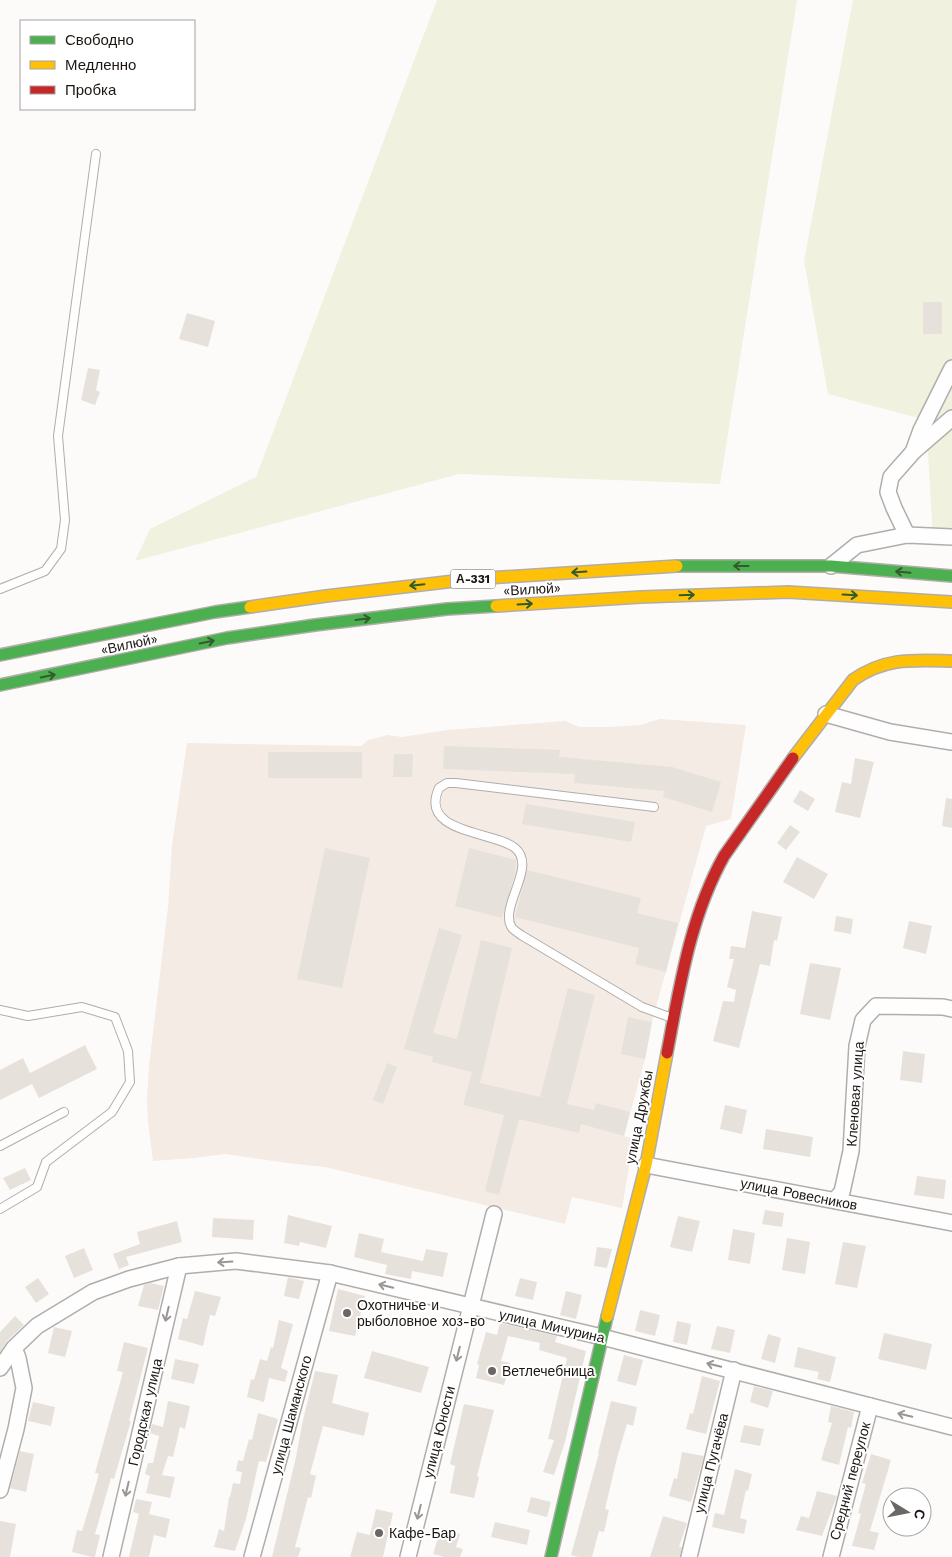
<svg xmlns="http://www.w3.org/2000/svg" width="952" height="1557" viewBox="0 0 952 1557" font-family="'Work Sans',sans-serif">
  <rect width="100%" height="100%" fill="#fdfbf9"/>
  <polygon fill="#f3ebe4" points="660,719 746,725 731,819 706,826 652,1022 645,1059 624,1136 634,1139 622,1208 572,1197 565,1224 325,1167 287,1163 225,1154 194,1158 153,1161 148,1122 147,1100 149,1066 168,907 172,845 187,743 361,746 368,740 388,735 402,737 447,730 565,721 580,727 609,727 640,725"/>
  <g fill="#f0f1de">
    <polygon points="437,0 797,0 720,484 459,474 135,561 150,529 256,477"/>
    <polygon points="853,0 952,0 952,539 933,538 926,420 828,394 804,261"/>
  </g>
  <g fill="#e7e1dc">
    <rect x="923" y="302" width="19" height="32"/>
    <polygon points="187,313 215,321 208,347 179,339"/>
    <polygon points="88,368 100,370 96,390 100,392 95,405 81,400"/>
    <polygon points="444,746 560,750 559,757 672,767 721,782 712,812 663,797 664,791 574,783 575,774 443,769"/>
    <rect x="268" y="752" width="94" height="26"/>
    <polygon points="394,754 413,754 412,777 393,777"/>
    <polygon points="855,758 874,762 860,818 835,812 842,782 851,784"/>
    <polygon points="800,790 815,799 808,811 793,802"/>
    <polygon points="946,798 952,799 952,828 942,826"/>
    <polygon points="526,804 635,822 631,842 522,824"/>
    <polygon points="790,825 800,832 786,850 777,843"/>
    <polygon points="325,848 370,858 342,988 297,979"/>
    <polygon points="469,848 516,860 515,875 502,918 455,906"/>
    <polygon points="797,857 828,874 814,899 783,882"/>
    <polygon points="527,870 641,898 637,913 678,923 666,972 635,964 639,948 515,917"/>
    <polygon points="752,911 782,917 777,941 774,940 770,966 760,964 739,1048 713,1041 723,1001 734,1002 736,990 727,987 734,959 729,959 731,946 745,948"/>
    <polygon points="836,916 853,919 851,934 834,931"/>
    <polygon points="909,921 932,926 926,954 903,948"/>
    <polygon points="439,928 462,935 433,1033 457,1039 481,940 512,948 480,1083 540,1097 568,988 595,995 567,1104 594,1110 596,1103 630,1112 624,1136 581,1124 579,1133 519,1119 499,1195 485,1191 504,1115 463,1105 472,1072 432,1062 433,1057 404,1049"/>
    <polygon points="810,963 841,968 830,1020 800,1014"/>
    <polygon points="628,1017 652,1022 645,1059 621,1054"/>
    <polygon points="85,1045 97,1069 39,1098 32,1084 0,1100 0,1070 23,1058 30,1073"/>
    <polygon points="903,1051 925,1054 922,1083 900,1080"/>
    <polygon points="387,1063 397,1067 383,1104 373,1100"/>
    <polygon points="725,1105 747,1110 742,1134 720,1129"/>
    <polygon points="766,1129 813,1137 810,1157 763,1149"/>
    <polygon points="25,1168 31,1180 10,1190 3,1178"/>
    <polygon points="917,1176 946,1180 944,1199 914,1195"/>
    <polygon points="765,1210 784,1213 782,1227 762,1224"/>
    <polygon points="288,1215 332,1226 326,1248 300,1242 299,1246 284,1243"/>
    <polygon points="678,1216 700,1221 692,1252 670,1247"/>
    <polygon points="213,1218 254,1220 253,1240 212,1237"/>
    <polygon points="177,1221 182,1242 126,1257 129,1265 119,1269 113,1254 140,1244 137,1232"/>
    <polygon points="733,1229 755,1233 750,1264 728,1260"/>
    <polygon points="359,1233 384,1239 381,1252 423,1261 426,1249 448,1253 443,1277 412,1271 411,1279 385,1274 387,1265 354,1257"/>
    <polygon points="787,1238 810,1242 805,1274 782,1270"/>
    <polygon points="843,1242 866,1246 857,1288 835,1284"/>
    <polygon points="597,1247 612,1249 607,1268 594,1266"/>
    <polygon points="84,1248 93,1270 74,1278 65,1256"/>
    <polygon points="288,1277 304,1281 299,1299 284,1296"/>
    <polygon points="38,1278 49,1294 36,1303 25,1287"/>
    <polygon points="520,1278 537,1282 533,1300 515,1296"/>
    <polygon points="151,1283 164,1286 158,1310 138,1306 144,1285"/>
    <polygon points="338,1289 365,1296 355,1336 329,1331"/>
    <polygon points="195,1291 221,1297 215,1316 210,1315 203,1346 178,1339 183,1318 187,1319"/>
    <polygon points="566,1291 582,1295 576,1319 560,1315"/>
    <polygon points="640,1310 660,1315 655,1336 635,1331"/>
    <polygon points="15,1316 24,1325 7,1341 0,1352 0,1332"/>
    <polygon points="279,1320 293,1324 281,1368 288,1371 285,1382 269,1378 264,1402 247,1397 251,1379 254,1380 260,1359 267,1361 271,1347 273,1348"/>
    <polygon points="677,1321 691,1324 687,1345 673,1342"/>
    <polygon points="500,1323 557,1336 555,1342 586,1351 565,1442 554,1475 543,1472 554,1440 548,1439 567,1358 539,1350 540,1343 508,1336 501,1361 510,1363 504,1385 476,1378 479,1365 477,1364 486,1332 497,1335"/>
    <polygon points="717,1326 735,1330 730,1353 711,1349"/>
    <polygon points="54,1327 72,1331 65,1357 48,1353"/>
    <polygon points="884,1333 932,1344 926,1370 878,1359"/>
    <polygon points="768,1334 781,1338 775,1363 761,1359"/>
    <polygon points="124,1342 148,1348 129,1421 131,1421 114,1479 111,1478 95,1534 100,1535 95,1557 92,1557 72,1552 77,1530 82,1531 99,1474 95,1473 123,1372 117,1371"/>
    <polygon points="798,1347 836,1357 830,1382 817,1379 819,1372 794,1367"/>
    <polygon points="372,1351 429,1367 421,1393 364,1378"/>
    <polygon points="624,1355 643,1360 636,1386 617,1381"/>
    <polygon points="175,1359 199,1364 194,1384 171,1379"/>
    <polygon points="315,1371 338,1375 332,1403 369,1413 364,1436 323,1426 310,1474 316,1476 311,1498 308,1497 295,1547 301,1548 298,1557 272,1557 296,1457 302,1424"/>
    <polygon points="702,1376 720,1381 706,1434 686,1429 690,1413 693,1414"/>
    <polygon points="754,1386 773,1391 768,1408 750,1402"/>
    <polygon points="168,1401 190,1406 185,1429 180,1427 173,1457 168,1456 162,1475 175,1477 170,1498 146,1493 150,1476 145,1474 148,1463 153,1463 159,1436 150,1433 152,1424 163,1427"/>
    <polygon points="611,1401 637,1407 633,1426 627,1424 617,1458 605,1509 609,1510 604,1532 599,1531 592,1557 578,1557 571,1555 599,1453 598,1453"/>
    <polygon points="33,1402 55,1407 51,1426 28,1421"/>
    <polygon points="464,1404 494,1410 477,1476 479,1477 474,1498 450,1493 455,1466 450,1464"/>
    <polygon points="831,1406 854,1412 851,1428 848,1427 839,1465 821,1460 832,1423 828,1422"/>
    <polygon points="258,1413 278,1419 266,1462 259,1461 246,1519 235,1551 214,1547 219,1529 224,1531 229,1497 230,1497 233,1483 240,1484 242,1472 236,1471 238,1460 243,1461 249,1439 252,1440"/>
    <polygon points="744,1425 764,1429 760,1446 740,1442"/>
    <polygon points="20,1451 34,1454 26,1492 10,1488"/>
    <polygon points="682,1452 704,1456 691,1502 669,1496 674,1478 677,1479"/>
    <polygon points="871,1454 891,1460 870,1531 879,1533 874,1550 852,1546 861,1514 858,1513 866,1484 862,1483"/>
    <polygon points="735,1469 752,1474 748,1491 746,1490 740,1518 747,1520 744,1534 712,1527 715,1513 724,1515"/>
    <polygon points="817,1491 837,1496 822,1536 796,1530 801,1516 809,1518"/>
    <polygon points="531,1497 551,1502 547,1517 527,1512"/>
    <polygon points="136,1499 152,1502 149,1514 170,1519 166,1538 154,1535 149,1557 129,1557 139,1514 133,1512"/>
    <polygon points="376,1509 393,1513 383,1557 350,1557 357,1532 370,1535"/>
    <polygon points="663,1516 687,1523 679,1547 682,1547 680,1557 650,1557"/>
    <polygon points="0,1521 16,1524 10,1557 0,1557"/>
    <polygon points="495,1522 530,1530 527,1545 491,1537"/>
    <polygon points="441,1528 460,1534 456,1547 463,1549 460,1557 444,1557 433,1554"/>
  </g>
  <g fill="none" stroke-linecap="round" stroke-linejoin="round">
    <g stroke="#b1adaa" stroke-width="10">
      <g id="lane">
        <polyline points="0,589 45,571 61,549 65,520 58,436 96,154"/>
        <path d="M654,807L456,783H447L439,788C418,834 495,831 515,848C538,867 498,907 512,928C514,930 518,933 521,935L642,1007L672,1018"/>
        <polyline points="0,1010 28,1016 82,1007 115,1017 128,1051 130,1082 112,1112 46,1162 37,1187 0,1209"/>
        <polyline points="0,1146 64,1112"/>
      </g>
    </g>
    <g stroke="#b1adaa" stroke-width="18">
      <g id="street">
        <polyline points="914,451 952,418"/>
        <polyline points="907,535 894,508 888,492 891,477 913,452 921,430 952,368"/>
        <polyline points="831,566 857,545 907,535 952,537"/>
        <polyline points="826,714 890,732 952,742"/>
        <polyline points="646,1165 952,1223"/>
        <polyline points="835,1200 842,1192 851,1151 857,1046 863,1020 876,1006 943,1007 952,1009"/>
        <polyline points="0,1368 14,1348 37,1326 93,1292 129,1279 179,1266 236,1261 330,1273 602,1337 952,1427"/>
        <polyline points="0,1490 16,1429 24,1388 18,1358 14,1348"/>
        <polyline points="111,1557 179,1266"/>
        <polyline points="252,1557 330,1273"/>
        <polyline points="408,1557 494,1214"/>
        <polyline points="689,1557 734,1370"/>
        <polyline points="831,1557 870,1406"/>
      </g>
    </g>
    <g stroke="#b1adaa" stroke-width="14">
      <g id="fast">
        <polyline points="677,566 831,566 952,576"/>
        <polyline points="0,655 215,612 250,607"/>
        <polyline points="0,685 227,638 315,625 447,609 496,606"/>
        <polyline points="551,1557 607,1317"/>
      </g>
    </g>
    <g stroke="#b1adaa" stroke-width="14">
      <g id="slow">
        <polyline points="496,606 641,597 788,592 952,602"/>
        <polyline points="250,607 326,596 472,579 677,566"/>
        <path d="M793,758L853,680C885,657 914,660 952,661"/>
        <polyline points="607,1317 646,1165 667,1053"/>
      </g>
    </g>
    <g stroke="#b1adaa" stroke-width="14">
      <path id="jam" d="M667,1053C680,985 690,917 724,856L793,758"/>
    </g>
    <use href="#lane" stroke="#fffefe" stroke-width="8"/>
    <use href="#street" stroke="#fffefe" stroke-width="15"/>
    <use href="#fast" stroke="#4caf50" stroke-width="11"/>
    <use href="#slow" stroke="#ffc107" stroke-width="11"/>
    <use href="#jam" stroke="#c62828" stroke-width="11"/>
  </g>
  <defs><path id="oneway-shaft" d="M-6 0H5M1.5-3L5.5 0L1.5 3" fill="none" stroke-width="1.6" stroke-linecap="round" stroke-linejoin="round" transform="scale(1.25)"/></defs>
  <g stroke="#325b2e">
    <use href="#oneway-shaft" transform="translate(741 566) rotate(180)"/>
    <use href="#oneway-shaft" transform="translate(579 572) rotate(176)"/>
    <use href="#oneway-shaft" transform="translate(903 572) rotate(-175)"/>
    <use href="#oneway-shaft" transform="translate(417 585) rotate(174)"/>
    <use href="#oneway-shaft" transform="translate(687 595) rotate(-2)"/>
    <use href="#oneway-shaft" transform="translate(850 595) rotate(3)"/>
    <use href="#oneway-shaft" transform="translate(525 604) rotate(-3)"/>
    <use href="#oneway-shaft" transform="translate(363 619) rotate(-7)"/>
    <use href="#oneway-shaft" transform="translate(207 642) rotate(-12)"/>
    <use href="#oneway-shaft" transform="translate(48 676) rotate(-11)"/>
  </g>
  <g stroke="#999694">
    <use href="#oneway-shaft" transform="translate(225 1262) rotate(176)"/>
    <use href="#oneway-shaft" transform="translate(386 1286) rotate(-166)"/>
    <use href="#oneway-shaft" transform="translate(167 1314) rotate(103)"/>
    <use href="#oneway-shaft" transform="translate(458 1354) rotate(104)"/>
    <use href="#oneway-shaft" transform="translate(714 1365) rotate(-166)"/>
    <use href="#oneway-shaft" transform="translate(905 1415) rotate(-166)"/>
    <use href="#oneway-shaft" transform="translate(127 1489) rotate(103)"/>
    <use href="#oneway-shaft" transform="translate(419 1512) rotate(104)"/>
  </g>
  <g fill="#6b6764" stroke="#fff" stroke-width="2">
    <circle cx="347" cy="1313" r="5"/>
    <circle cx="492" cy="1371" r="5"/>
    <circle cx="379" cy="1533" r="5"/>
  </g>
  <g text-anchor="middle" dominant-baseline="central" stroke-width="4" stroke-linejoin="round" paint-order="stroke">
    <rect fill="#fff" stroke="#615d5a" stroke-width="1" x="450.5" y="569.5" width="45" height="19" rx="4"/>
    <g font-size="12" font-weight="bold" fill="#1d1713">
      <text x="473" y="579">А-331</text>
    </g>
    <g font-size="14" fill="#1d1713" stroke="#fff">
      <text transform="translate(532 589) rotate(-3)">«Вилюй»</text>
      <text transform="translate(129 644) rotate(-12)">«Вилюй»</text>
      <text transform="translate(855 1094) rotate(-86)">Кленовая улица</text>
      <text transform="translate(639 1117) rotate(-79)">улица Дружбы</text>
      <text transform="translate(799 1194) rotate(11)">улица Ровесников</text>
      <text transform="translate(552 1326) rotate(13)">улица Мичурина</text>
      <text transform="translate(145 1412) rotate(-77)">Городская улица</text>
      <text transform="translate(291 1415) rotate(-75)">улица Шаманского</text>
      <text transform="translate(439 1432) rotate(-76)">улица Юности</text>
      <text transform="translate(711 1463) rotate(-76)">улица Пугачёва</text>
      <text transform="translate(850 1481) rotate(-75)">Средний переулок</text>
    </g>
    <g font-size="14" fill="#1d1713" stroke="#fff" text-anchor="start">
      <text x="357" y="1305">Охотничье и<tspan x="357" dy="16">рыболовное хоз-во</tspan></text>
      <text x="502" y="1371">Ветлечебница</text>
      <text x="389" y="1533">Кафе-Бар</text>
    </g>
  </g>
  <rect x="20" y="20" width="175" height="90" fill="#ffffff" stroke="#a5a2a1"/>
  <rect x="30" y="36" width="25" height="8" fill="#4caf50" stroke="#a5a2a1"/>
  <text x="65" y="45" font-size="15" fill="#1d1713">Свободно</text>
  <rect x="30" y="61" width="25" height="8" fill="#ffc107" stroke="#a5a2a1"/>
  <text x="65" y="70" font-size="15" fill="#1d1713">Медленно</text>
  <rect x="30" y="86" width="25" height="8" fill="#c62828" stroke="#a5a2a1"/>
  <text x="65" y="95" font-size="15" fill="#1d1713">Пробка</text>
  <g transform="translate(907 1512) rotate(100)"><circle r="24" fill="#ffffff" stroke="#a5a2a1"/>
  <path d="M0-4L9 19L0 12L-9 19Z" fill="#6b6764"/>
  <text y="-8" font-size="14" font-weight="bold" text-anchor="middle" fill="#1d1713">С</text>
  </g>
</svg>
